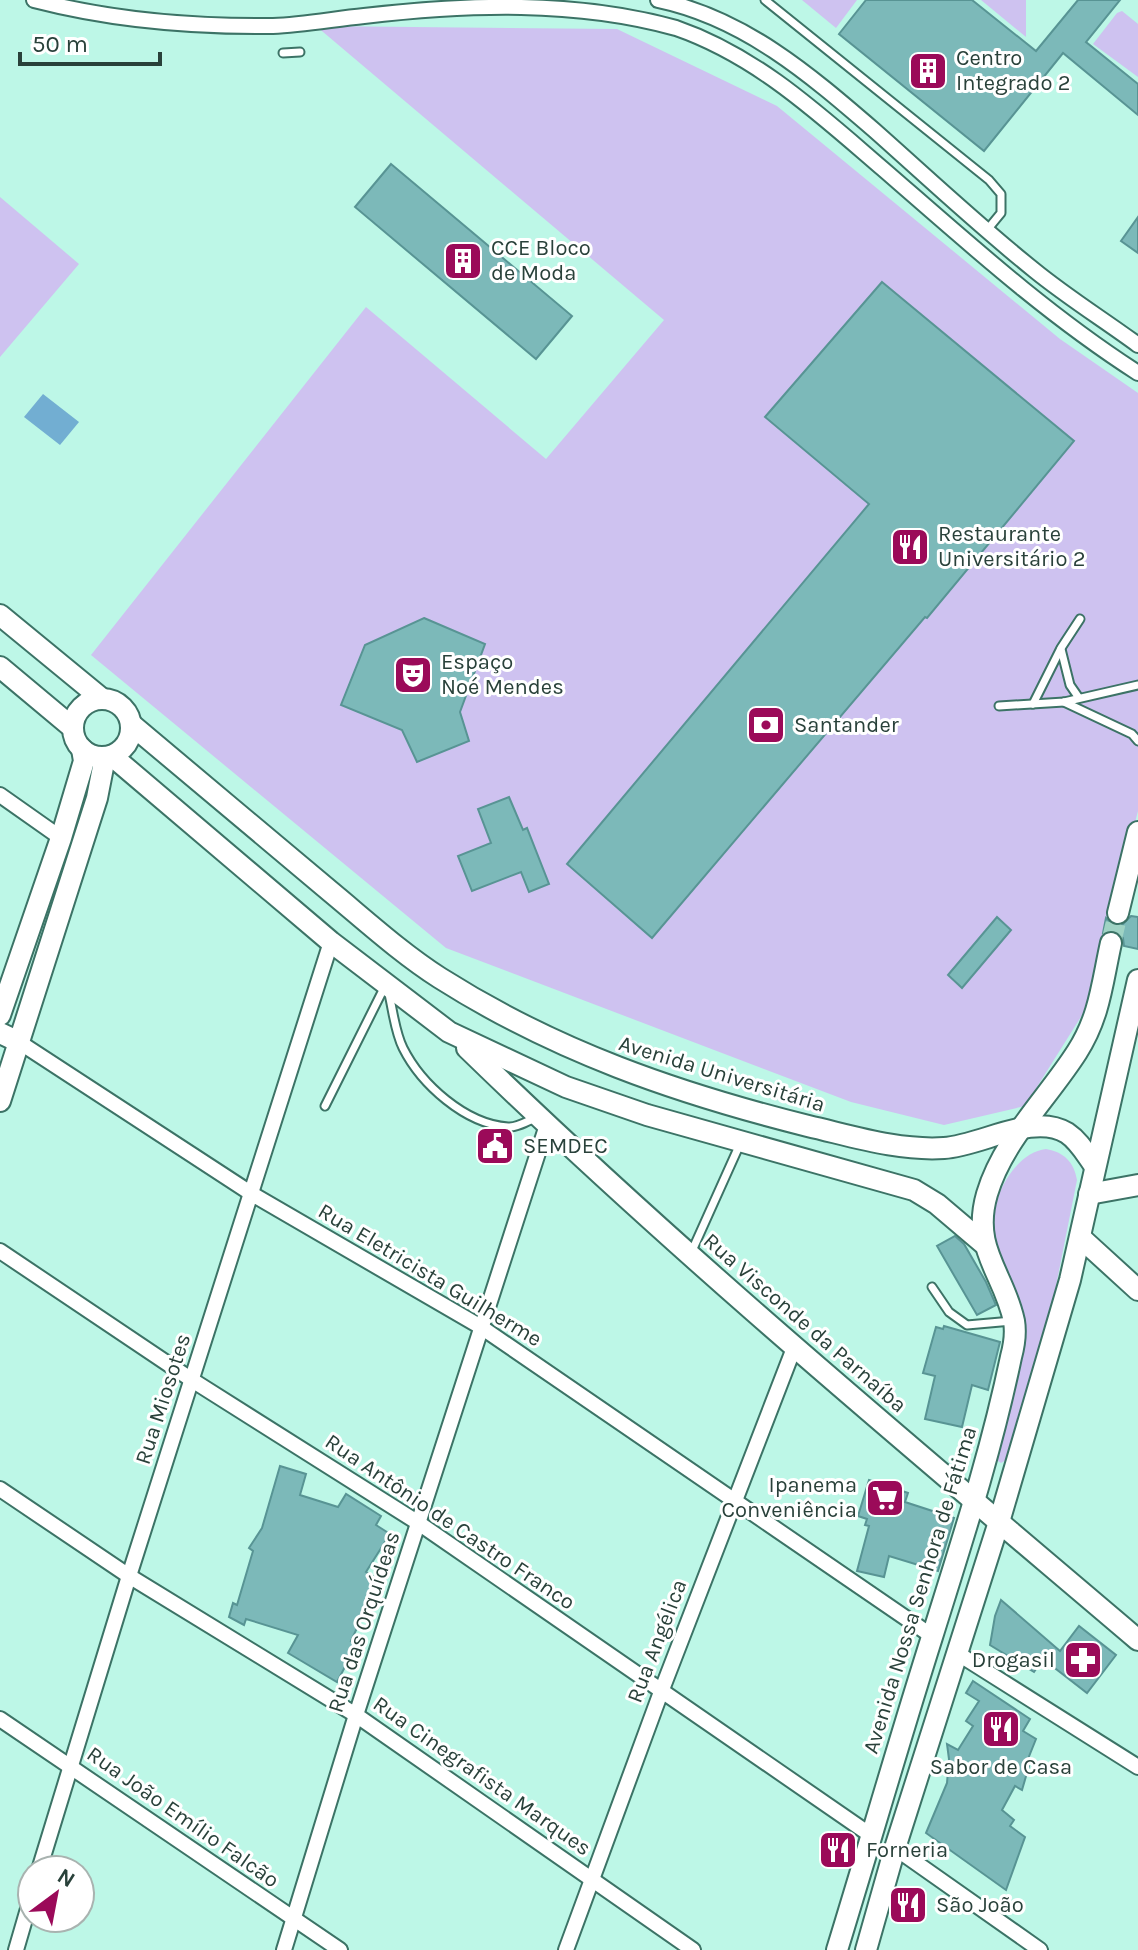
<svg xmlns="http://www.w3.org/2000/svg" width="1138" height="1950" viewBox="0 0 1138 1950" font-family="Karla,sans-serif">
  <rect width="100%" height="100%" fill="#bdf7e7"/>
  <g fill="#cec2f0">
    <polygon points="802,0 857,0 836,28"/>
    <polygon points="981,0 1026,0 1026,37"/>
    <polygon points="1122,11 1138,24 1138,77 1093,44 1117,13"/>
    <polygon points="316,26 617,29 777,106 1060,339 1138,393 1138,811 1089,1004 1025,1106 944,1125 851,1102 446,948 91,655 366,307 546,459 664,320"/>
    <polygon points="0,197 79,264 0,357"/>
    <path d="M1046,1149C1064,1152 1074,1162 1077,1180L1052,1306L1008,1459L1001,1463L995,1459C1000,1420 1004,1381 1009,1342C1011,1327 1017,1308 1015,1293C1013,1277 1000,1264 995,1249C982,1216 1009,1153 1046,1149Z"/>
  </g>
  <polygon fill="#72aed2" points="43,394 79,422 60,445 24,417"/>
  <g fill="#7cb9b9" stroke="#589494" stroke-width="2">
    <polygon points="866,0 972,0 1036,51 1078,0 1120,0 1086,42 1138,84 1138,115 1063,53 984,151 839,34"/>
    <polygon points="391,164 572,316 536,359 355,207"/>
    <polygon points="1138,217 1138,253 1121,241"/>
    <polygon points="882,282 1074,441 927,618 925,617 652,938 567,864 869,504 765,417"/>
    <polygon points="424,618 485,644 460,712 469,741 417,762 402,730 341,705 365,645"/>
    <polygon points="509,797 523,830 527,828 549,884 529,892 521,872 472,891 458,856 491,843 478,809"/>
    <polygon points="1131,916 1138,917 1138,949 1124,946 1123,938 1114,931 1103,933 1106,918 1114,925 1121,926"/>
    <polygon points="997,917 1011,930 962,988 948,975"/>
    <polygon points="955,1236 964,1244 986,1282 996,1305 977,1315 937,1246"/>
    <polygon points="944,1326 1000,1342 988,1390 972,1385 962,1427 925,1419 935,1376 923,1373 936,1327 943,1329"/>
    <polygon points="280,1466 306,1474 300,1495 338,1507 346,1494 381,1516 376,1525 390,1534 366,1572 379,1580 351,1641 357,1644 337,1682 288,1653 298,1635 246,1619 244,1625 229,1617 233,1603 237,1605 253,1551 249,1548 262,1528"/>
    <polygon points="869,1480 908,1493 905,1502 954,1518 938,1571 889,1556 884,1577 857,1571 869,1526 865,1525 867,1519 858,1516"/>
    <polygon points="1001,1600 1060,1651 1079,1626 1116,1655 1087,1693 1043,1659 1034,1672 990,1645 995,1616"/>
    <polygon points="973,1681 1030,1719 1023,1731 1036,1739 1026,1764 1029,1766 1022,1790 1015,1786 1002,1810 1014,1820 1010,1826 1025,1837 1006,1890 926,1833 947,1783 949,1759 947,1744 958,1750 973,1726 966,1721 979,1701 966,1693"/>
  </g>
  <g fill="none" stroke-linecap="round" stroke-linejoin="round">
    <polyline stroke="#9fd3c4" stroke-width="20" stroke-dasharray="20 10" stroke-linecap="butt" points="1111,943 1118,913"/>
    <g stroke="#3c7366" stroke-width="11">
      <g id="lane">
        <polyline points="765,0 989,180 1001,194 1001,213 987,230"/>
        <polyline points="283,53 300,52"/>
        <polyline points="1061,649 1070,685 1079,698"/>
        <polyline points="1064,702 1132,734 1138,741"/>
        <polyline points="1033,704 1061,648 1080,619"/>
        <polyline points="999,706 1064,702 1138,685"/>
        <path d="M389,994C393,1011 395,1032 403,1048C421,1084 465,1124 508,1127C516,1128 528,1121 537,1117"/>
        <polyline points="325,1106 385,986"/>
        <polyline points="691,1253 740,1144"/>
        <polyline points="932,1287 949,1312 967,1325 1012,1321"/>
      </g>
    </g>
    <g stroke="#3c7366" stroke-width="18">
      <g id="street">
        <path d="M34,0C111,20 193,27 273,26C303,25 334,19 364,16C468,4 575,0 676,28C757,56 819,114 883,169C966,241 1046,314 1138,373"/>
        <path d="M658,0C744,18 809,74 874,130C927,177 979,226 1034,270C1067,297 1104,320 1138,345"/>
        <polyline points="0,795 61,838"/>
        <polyline points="19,1042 252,1194 481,1327 932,1636"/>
        <polyline points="0,1251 192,1380 420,1524 872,1836"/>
        <polyline points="0,1489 129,1576 356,1715 693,1950"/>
        <polyline points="957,1653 1138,1767"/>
        <polyline points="0,1719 340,1950"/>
        <polyline points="895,1848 1040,1950"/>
        <polyline points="39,1870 129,1576 331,942"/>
        <polyline points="16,1950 32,1895"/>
        <polyline points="284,1950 356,1715 547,1125"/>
        <polyline points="566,1950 661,1692 794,1348"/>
      </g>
    </g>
    <g stroke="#3c7366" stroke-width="24">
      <g id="secondary">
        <polyline points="0,615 101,698"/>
        <polyline points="0,667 73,728"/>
        <circle cx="102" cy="728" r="29"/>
        <path d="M132,725C198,780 264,836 331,892C366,921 401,953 440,978C555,1051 676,1093 808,1126C852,1136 898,1151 944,1148C981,1146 1033,1112 1067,1133C1079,1141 1086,1154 1094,1165"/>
        <polyline points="112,756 331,942 449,1032 566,1087 647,1115 914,1190 937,1204 983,1243"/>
        <polyline points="1118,913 1138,832"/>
        <polyline points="0,1015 61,838 84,761 82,749"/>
        <polyline points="0,1033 19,1042"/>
        <path d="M467,1048C681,1256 911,1447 1138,1640"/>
        <polyline points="0,1101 97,798 105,757"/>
        <polyline points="1089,1194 1138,1185"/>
        <polyline points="1081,1238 1138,1290"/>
        <path d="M837,1950C869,1846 899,1741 932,1637C961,1544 991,1453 1011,1357C1014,1346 1016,1333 1014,1321C1004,1273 971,1249 987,1194C1003,1140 1047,1099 1077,1052C1100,1016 1102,983 1111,943"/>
        <polyline points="866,1950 895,1848 999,1522 1070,1280 1138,980"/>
      </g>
    </g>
    <use href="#lane" stroke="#fff" stroke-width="7"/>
    <use href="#street" stroke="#fff" stroke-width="14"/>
    <use href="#secondary" stroke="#fff" stroke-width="20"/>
  </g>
  <defs>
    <g id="building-square" transform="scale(2)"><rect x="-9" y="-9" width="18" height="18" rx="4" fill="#9b0a59" stroke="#fff"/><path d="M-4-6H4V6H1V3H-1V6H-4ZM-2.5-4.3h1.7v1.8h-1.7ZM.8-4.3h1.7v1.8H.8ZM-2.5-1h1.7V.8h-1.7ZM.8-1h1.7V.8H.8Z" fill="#fff"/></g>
    <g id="restaurant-square" transform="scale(2)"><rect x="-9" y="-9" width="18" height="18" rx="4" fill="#9b0a59" stroke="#fff"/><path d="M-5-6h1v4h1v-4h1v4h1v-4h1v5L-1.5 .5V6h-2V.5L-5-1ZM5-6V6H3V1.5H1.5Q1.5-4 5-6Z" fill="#fff"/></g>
    <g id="theatre-square" transform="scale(2)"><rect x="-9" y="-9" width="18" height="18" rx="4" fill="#9b0a59" stroke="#fff"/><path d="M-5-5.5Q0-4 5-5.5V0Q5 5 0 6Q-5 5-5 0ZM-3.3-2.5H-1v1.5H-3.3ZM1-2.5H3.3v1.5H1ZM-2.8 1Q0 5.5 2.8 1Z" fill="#fff"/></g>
    <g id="bank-square" transform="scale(2)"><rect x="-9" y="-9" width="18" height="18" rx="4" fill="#9b0a59" stroke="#fff"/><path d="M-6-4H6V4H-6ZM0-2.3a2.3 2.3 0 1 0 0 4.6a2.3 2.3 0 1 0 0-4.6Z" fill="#fff"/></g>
    <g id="civic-square" transform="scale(2)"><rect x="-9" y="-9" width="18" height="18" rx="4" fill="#9b0a59" stroke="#fff"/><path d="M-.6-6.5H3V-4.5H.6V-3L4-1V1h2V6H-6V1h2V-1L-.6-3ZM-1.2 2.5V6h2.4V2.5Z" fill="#fff"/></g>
    <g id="supermarket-square" transform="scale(2)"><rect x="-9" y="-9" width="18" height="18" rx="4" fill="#9b0a59" stroke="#fff"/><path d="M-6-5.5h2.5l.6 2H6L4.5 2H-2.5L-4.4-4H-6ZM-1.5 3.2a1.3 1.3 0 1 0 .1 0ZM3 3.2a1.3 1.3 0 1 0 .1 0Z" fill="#fff"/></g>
    <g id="pharmacy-square" transform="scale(2)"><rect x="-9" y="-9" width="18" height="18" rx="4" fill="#9b0a59" stroke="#fff"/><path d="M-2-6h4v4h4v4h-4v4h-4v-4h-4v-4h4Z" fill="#fff"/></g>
  </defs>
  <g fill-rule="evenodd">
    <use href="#building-square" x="928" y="71"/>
    <use href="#building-square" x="463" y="261"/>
    <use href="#restaurant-square" x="910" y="547"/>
    <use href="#theatre-square" x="413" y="675"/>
    <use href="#bank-square" x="766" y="725"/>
    <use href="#civic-square" x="495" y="1146"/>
    <use href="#supermarket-square" x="885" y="1498"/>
    <use href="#pharmacy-square" x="1083" y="1660"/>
    <use href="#restaurant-square" x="1001" y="1729"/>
    <use href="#restaurant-square" x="838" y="1850"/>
    <use href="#restaurant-square" x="908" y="1905"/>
  </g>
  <g text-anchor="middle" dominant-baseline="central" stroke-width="6" stroke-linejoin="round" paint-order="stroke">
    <g font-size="22" fill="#29413a" stroke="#fff" text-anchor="start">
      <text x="956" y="58">Centro<tspan x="956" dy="25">Integrado 2</tspan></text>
      <text x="491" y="248">CCE Bloco<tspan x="491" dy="25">de Moda</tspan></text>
      <text x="938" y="534">Restaurante<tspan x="938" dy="25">Universitário 2</tspan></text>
      <text x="441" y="662">Espaço<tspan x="441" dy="25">Noé Mendes</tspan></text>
      <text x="794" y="725">Santander</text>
      <text x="523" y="1146">SEMDEC</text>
      <text x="857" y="1485" text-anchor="end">Ipanema<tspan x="857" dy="25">Conveniência</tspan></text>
      <text x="1055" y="1660" text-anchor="end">Drogasil</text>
      <text x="1001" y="1767" text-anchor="middle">Sabor de Casa</text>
      <text x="866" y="1850">Forneria</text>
      <text x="936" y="1905">São João</text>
    </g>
    <g font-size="22" fill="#29413a" stroke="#fff">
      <text transform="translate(722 1074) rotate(17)">Avenida Universitária</text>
      <text transform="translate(430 1275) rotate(31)">Rua Eletricista Guilherme</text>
      <text transform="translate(805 1323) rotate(41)">Rua Visconde da Parnaíba</text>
      <text transform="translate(163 1399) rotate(-72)">Rua Miosotes</text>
      <text transform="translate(450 1522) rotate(34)">Rua Antônio de Castro Franco</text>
      <text transform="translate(920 1590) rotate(-73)">Avenida Nossa Senhora de Fátima</text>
      <text transform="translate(364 1622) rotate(-72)">Rua das Orquídeas</text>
      <text transform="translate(657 1641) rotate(-69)">Rua Angélica</text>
      <text transform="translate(482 1776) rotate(35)">Rua Cinegrafista Marques</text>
      <text transform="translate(183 1817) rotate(35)">Rua João Emílio Falcão</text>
    </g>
  </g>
  <g transform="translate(56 1894) rotate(32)"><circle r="38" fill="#ffffff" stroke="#a9b3b0" stroke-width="2"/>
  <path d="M0-6L14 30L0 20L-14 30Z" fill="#9b0a59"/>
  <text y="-12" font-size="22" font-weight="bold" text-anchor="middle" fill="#29413a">N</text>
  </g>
  <path d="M20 52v12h140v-12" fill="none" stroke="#29413a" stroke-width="4"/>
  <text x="32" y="52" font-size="24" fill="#29413a" stroke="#ffffff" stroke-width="6" paint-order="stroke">50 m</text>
</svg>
